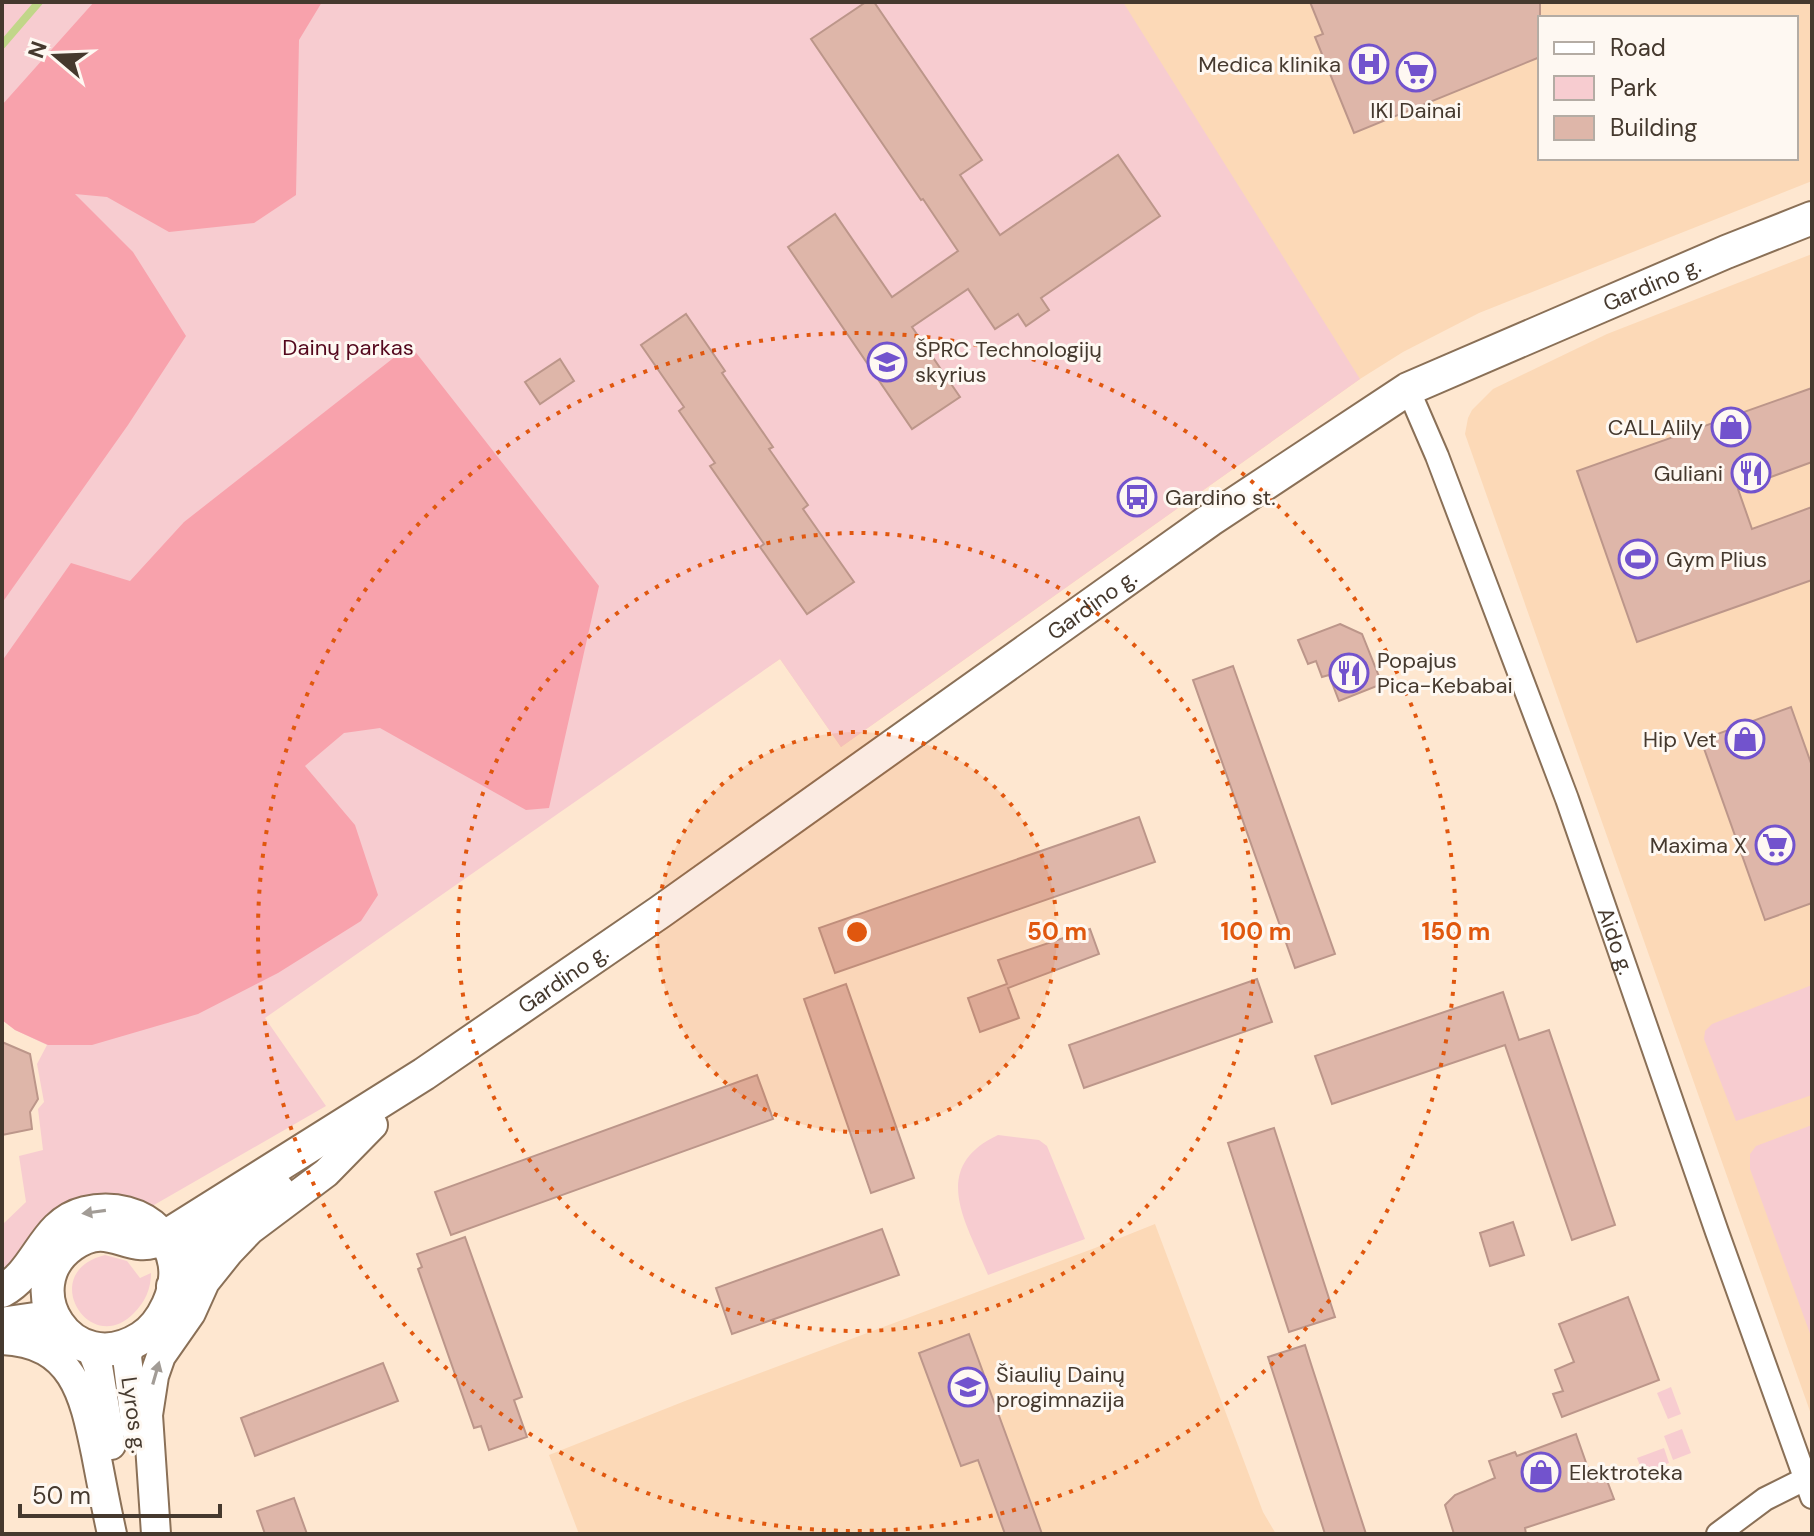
<svg xmlns="http://www.w3.org/2000/svg" width="1814" height="1536" viewBox="0 0 1814 1536" font-family="'DM Sans',sans-serif">
  <rect width="100%" height="100%" fill="#fee7d0"/>
  <g fill="#fcd9b7" fill-rule="evenodd">
    <path d="M322,2H1812V181L1479,313L1403,352L1360,379L841,747L780,659L698,714ZM1540,18H1796V158H1540Z"/>
    <polygon points="1812,254 1812,1417 1465,434 1468,418 1472,410 1493,389 1607,334"/>
    <polygon points="1155,1224 1263,1512 1276,1534 579,1534 549,1455 685,1401 1095,1248"/>
  </g>
  <g fill="#f7ccd0">
    <polygon points="2,2 1123,2 1360,379 841,747 780,659 265,1018 326,1106 154,1205 59,1209 44,1219 24,1244 2,1278 2,1225 26,1202 19,1156 43,1150 38,1109 44,1102 37,1064 47,1045 15,1030 2,1020"/>
    <polygon points="1812,985 1812,1095 1736,1121 1704,1039 1705,1031 1712,1024"/>
    <polygon points="1812,1125 1812,1339 1750,1169 1750,1154 1756,1146"/>
    <path d="M998,1135L1039,1140L1047,1146L1085,1239L988,1275C967,1224 928,1168 998,1135Z"/>
    <path d="M105,1255L127,1261L140,1278L151,1273C151,1289 145,1302 134,1313C90,1359 36,1272 105,1255Z"/>
    <polygon points="1671,1387 1681,1414 1668,1419 1657,1393"/>
    <polygon points="1682,1429 1691,1453 1673,1460 1664,1436"/>
    <polygon points="1664,1448 1669,1463 1643,1473 1637,1458"/>
  </g>
  <g fill="#f8a2ac">
    <polygon points="94,2 322,2 299,40 296,195 254,223 169,232 107,197 75,194 133,252 186,336 128,425 2,603 2,105"/>
    <polygon points="410,345 599,586 549,808 526,810 380,728 344,733 305,766 355,825 378,895 361,921 278,973 198,1014 92,1045 48,1045 15,1030 2,1020 2,661 71,563 130,581 184,522"/>
  </g>
  <g fill="none" stroke-linecap="round" stroke-linejoin="round">
    <polyline stroke="#c1d689" stroke-width="8" points="2,45 39,2"/>
  </g>
  <g fill="#deb6a9" stroke="#bc968a" stroke-width="2">
    <polygon points="866,2 874,2 982,160 960,175 1000,235 1118,155 1160,216 1041,298 1049,310 1026,326 1018,314 995,329 968,289 912,327 960,397 912,429 788,247 835,214 892,297 958,251 923,199 921,200 811,39"/>
    <polygon points="1310,2 1540,2 1540,57 1354,133 1315,37 1323,34"/>
    <polygon points="686,314 725,371 722,373 773,447 769,449 808,505 803,509 854,582 807,614 760,547 764,544 710,466 715,463 679,411 684,407 641,345"/>
    <polygon points="560,359 574,381 540,404 525,382"/>
    <polygon points="1812,388 1812,462 1738,489 1752,529 1812,507 1812,580 1637,642 1577,471"/>
    <polygon points="1340,624 1362,634 1382,684 1339,701 1329,675 1322,677 1316,661 1308,664 1298,640"/>
    <polygon points="1233,666 1335,954 1295,968 1193,680"/>
    <polygon points="1791,707 1812,766 1812,903 1765,920 1701,740"/>
    <polygon points="1139,817 1155,862 835,973 819,928"/>
    <polygon points="1090,929 1099,954 1008,988 1019,1018 980,1032 968,998 1007,984 998,960"/>
    <polygon points="1257,979 1272,1022 1084,1088 1069,1045"/>
    <polygon points="846,984 914,1178 871,1193 804,999"/>
    <polygon points="1503,992 1519,1040 1549,1030 1615,1225 1572,1240 1505,1045 1332,1104 1315,1056"/>
    <polygon points="2,1042 30,1054 38,1099 30,1112 32,1129 2,1135"/>
    <polygon points="757,1075 773,1119 451,1235 435,1192"/>
    <polygon points="1274,1128 1335,1317 1289,1332 1228,1143"/>
    <polygon points="1513,1222 1524,1255 1490,1266 1480,1233"/>
    <polygon points="882,1229 899,1275 732,1334 716,1288"/>
    <polygon points="465,1237 522,1397 514,1400 527,1437 489,1450 481,1426 474,1428 418,1269 422,1267 417,1254"/>
    <polygon points="1628,1297 1659,1380 1562,1417 1553,1394 1563,1391 1555,1370 1574,1362 1559,1324"/>
    <polygon points="969,1334 1016,1462 1042,1534 1005,1534 978,1460 961,1466 919,1353"/>
    <polygon points="1305,1345 1311,1364 1366,1534 1325,1534 1268,1357"/>
    <polygon points="383,1363 398,1401 255,1456 241,1418"/>
    <polygon points="1576,1434 1590,1474 1603,1470 1614,1499 1525,1528 1526,1534 1454,1534 1445,1505 1455,1495 1495,1478 1489,1461 1515,1452 1517,1456"/>
    <polygon points="294,1498 307,1534 265,1534 257,1511"/>
  </g>
  <g fill="none" stroke-linecap="round" stroke-linejoin="round">
    <g stroke="#8a7057" stroke-width="26">
      <g id="minor">
        <path id="s1" d="M1408,389L1437,456L1567,799L1717,1232L1812,1497"/>
        <polyline points="1718,1534 1765,1499 1805,1479"/>
      </g>
    </g>
    <g stroke="#8a7057" stroke-width="32">
      <g id="tertiary">
        <path d="M2,1340C74,1343 84,1396 96,1454C101,1480 106,1507 112,1534"/>
        <polyline points="130,1344 127,1357 136,1430"/>
        <polyline points="91,1348 98,1366 111,1445"/>
        <polyline points="156,1534 148,1415 154,1376 161,1356 191,1313 205,1282 229,1252 250,1230 326,1173 373,1125"/>
      </g>
    </g>
    <g stroke="#8a7057" stroke-width="36">
      <g id="secondary">
        <polyline points="173,1286 192,1255 206,1239 278,1190"/>
        <path id="s2" d="M2,1291C39,1271 43,1223 85,1213C143,1199 195,1246 168,1305C162,1318 154,1330 141,1338C71,1382 13,1287 72,1245C112,1217 128,1257 163,1238L424,1074L660,912L1210,520L1408,389L1726,252L1812,218"/>
        <polyline points="2,1324 35,1319 56,1324"/>
      </g>
    </g>
    <use href="#minor" stroke="#fff" stroke-width="22"/>
    <use href="#tertiary" stroke="#fff" stroke-width="28"/>
    <use href="#secondary" stroke="#fff" stroke-width="32"/>
  </g>
  <defs><path id="oneway-solid" d="M-6-.8H1V-3.2L6.5 0L1 3.2V.8H-6Z" transform="scale(2)"/></defs>
  <g fill="#a29c96">
    <use href="#oneway-solid" transform="translate(94 1212) rotate(172)"/>
    <use href="#oneway-solid" transform="translate(156 1373) rotate(-74)"/>
  </g>
  <circle cx="857" cy="932" r="200" fill="#e0570e" fill-opacity=".12"/>
  <g fill="none" stroke="#e0570e" stroke-width="4" stroke-dasharray="4 8">
    <circle cx="857" cy="932" r="200"/>
    <circle cx="857" cy="932" r="399"/>
    <circle cx="857" cy="932" r="599"/>
  </g>
  <defs>
    <g id="hospital-ring" transform="scale(2)"><circle r="9.5" fill="#fef8f2" stroke="#7253cd" stroke-width="1.5"/><path d="M-5-5h3v3.5h4V-5h3V5h-3V1.5h-4V5h-3Z" fill="#7253cd"/></g>
    <g id="supermarket-ring" transform="scale(2)"><circle r="9.5" fill="#fef8f2" stroke="#7253cd" stroke-width="1.5"/><path d="M-6-5.5h2.5l.6 2H6L4.5 2H-2.5L-4.4-4H-6ZM-1.5 3.2a1.3 1.3 0 1 0 .1 0ZM3 3.2a1.3 1.3 0 1 0 .1 0Z" fill="#7253cd"/></g>
    <g id="school-ring" transform="scale(2)"><circle r="9.5" fill="#fef8f2" stroke="#7253cd" stroke-width="1.5"/><path d="M0-5L7-2L0 1L-7-2ZM-4 1L0 2.5L4 1V4Q0 6-4 4Z" fill="#7253cd"/></g>
    <g id="shop-ring" transform="scale(2)"><circle r="9.5" fill="#fef8f2" stroke="#7253cd" stroke-width="1.5"/><path d="M-5-2.5h2.3a2.7 3.5 0 0 1 5.4 0H5L5.5 6h-11ZM-1.5-2.5h3a1.5 2.3 0 0 0-3 0Z" fill="#7253cd"/></g>
    <g id="restaurant-ring" transform="scale(2)"><circle r="9.5" fill="#fef8f2" stroke="#7253cd" stroke-width="1.5"/><path d="M-5-6h1v4h1v-4h1v4h1v-4h1v5L-1.5 .5V6h-2V.5L-5-1ZM5-6V6H3V1.5H1.5Q1.5-4 5-6Z" fill="#7253cd"/></g>
    <g id="bus-ring" transform="scale(2)"><circle r="9.5" fill="#fef8f2" stroke="#7253cd" stroke-width="1.5"/><path d="M-5-6H5V4H4V6H2V4H-2V6H-4V4H-5ZM-3.5-4V0h7V-4ZM-3.5 1.2v1.5H-2V1.2ZM2 1.2v1.5H3.5V1.2Z" fill="#7253cd"/></g>
    <g id="stadium-ring" transform="scale(2)"><circle r="9.5" fill="#fef8f2" stroke="#7253cd" stroke-width="1.5"/><path d="M0-5a6.5 5 0 1 0 0 10a6.5 5 0 1 0 0-10ZM-3.5-1.8h7v3.6h-7Z" fill="#7253cd"/></g>
  </defs>
  <g fill-rule="evenodd">
    <use href="#hospital-ring" x="1369" y="64"/>
    <use href="#supermarket-ring" x="1416" y="72"/>
    <use href="#school-ring" x="887" y="362"/>
    <use href="#shop-ring" x="1731" y="427"/>
    <use href="#restaurant-ring" x="1751" y="473"/>
    <use href="#bus-ring" x="1137" y="497"/>
    <use href="#stadium-ring" x="1638" y="559"/>
    <use href="#restaurant-ring" x="1349" y="673"/>
    <use href="#shop-ring" x="1745" y="739"/>
    <use href="#supermarket-ring" x="1775" y="845"/>
    <use href="#school-ring" x="968" y="1387"/>
    <use href="#shop-ring" x="1541" y="1472"/>
  </g>
  <g text-anchor="middle" dominant-baseline="central" stroke-width="6" stroke-linejoin="round" paint-order="stroke">
    <g font-size="22" fill="#45392e" stroke="#fef8f2" text-anchor="start">
      <text x="1341" y="64" text-anchor="end">Medica klinika</text>
      <text x="1416" y="110" text-anchor="middle">IKI Dainai</text>
      <text x="915" y="349">ŠPRC Technologijų<tspan x="915" dy="25">skyrius</tspan></text>
      <text x="1703" y="427" text-anchor="end">CALLAlily</text>
      <text x="1723" y="473" text-anchor="end">Guliani</text>
      <text x="1165" y="497">Gardino st.</text>
      <text x="1666" y="559">Gym Plius</text>
      <text x="1377" y="660">Popajus<tspan x="1377" dy="25">Pica-Kebabai</tspan></text>
      <text x="1717" y="739" text-anchor="end">Hip Vet</text>
      <text x="1747" y="845" text-anchor="end">Maxima X</text>
      <text x="996" y="1374">Šiaulių Dainų<tspan x="996" dy="25">progimnazija</tspan></text>
      <text x="1569" y="1472">Elektroteka</text>
    </g>
    <g font-size="22" fill="#45392e" stroke="#fef8f2">
      <text stroke="none"><textPath href="#s2" startOffset="2368">Gardino g.</textPath></text>
      <text stroke="none"><textPath href="#s2" startOffset="1720">Gardino g.</textPath></text>
      <text stroke="none"><textPath href="#s1" startOffset="590">Aido g.</textPath></text>
      <text stroke="none"><textPath href="#s2" startOffset="1072">Gardino g.</textPath></text>
      <text transform="translate(134 1415) rotate(82)">Lyros g.</text>
    </g>
    <g font-size="22" fill="#54081d" stroke="#fef8f2">
      <text x="348" y="347">Dainų parkas</text>
    </g>
  </g>
  <circle cx="857" cy="932" r="12" fill="#e0570e" stroke="#fef8f2" stroke-width="4"/>
  <g font-size="24" text-anchor="middle" font-weight="bold" fill="#e0570e" stroke="#fef8f2" stroke-width="6" stroke-linejoin="round" paint-order="stroke">
    <text x="1057" y="940">50 m</text>
    <text x="1256" y="940">100 m</text>
    <text x="1456" y="940">150 m</text>
  </g>
  <rect width="1814" height="1536" fill="none" stroke="#45392e" stroke-width="8"/>
  <rect x="1538" y="16" width="260" height="144" fill="#fef8f2" stroke="#b4aca4" stroke-width="2"/>
  <rect x="1554" y="42" width="40" height="12" fill="#ffffff" stroke="#b4aca4" stroke-width="2"/>
  <text x="1610" y="56" font-size="24" fill="#45392e">Road</text>
  <rect x="1554" y="76" width="40" height="24" fill="#f7ccd0" stroke="#b4aca4" stroke-width="2"/>
  <text x="1610" y="96" font-size="24" fill="#45392e">Park</text>
  <rect x="1554" y="116" width="40" height="24" fill="#deb6a9" stroke="#b4aca4" stroke-width="2"/>
  <text x="1610" y="136" font-size="24" fill="#45392e">Building</text>
  <g transform="translate(56 56) rotate(289)" stroke="#fef8f2" stroke-width="6" paint-order="stroke">
  <path d="M0-6L14 30L0 20L-14 30Z" fill="#45392e"/>
  <text y="-12" font-size="22" font-weight="bold" text-anchor="middle" fill="#45392e">N</text>
  </g>
  <path d="M20 1504v12h200v-12" fill="none" stroke="#45392e" stroke-width="4"/>
  <text x="32" y="1504" font-size="24" fill="#45392e" stroke="#fef8f2" stroke-width="6" paint-order="stroke">50 m</text>
</svg>
